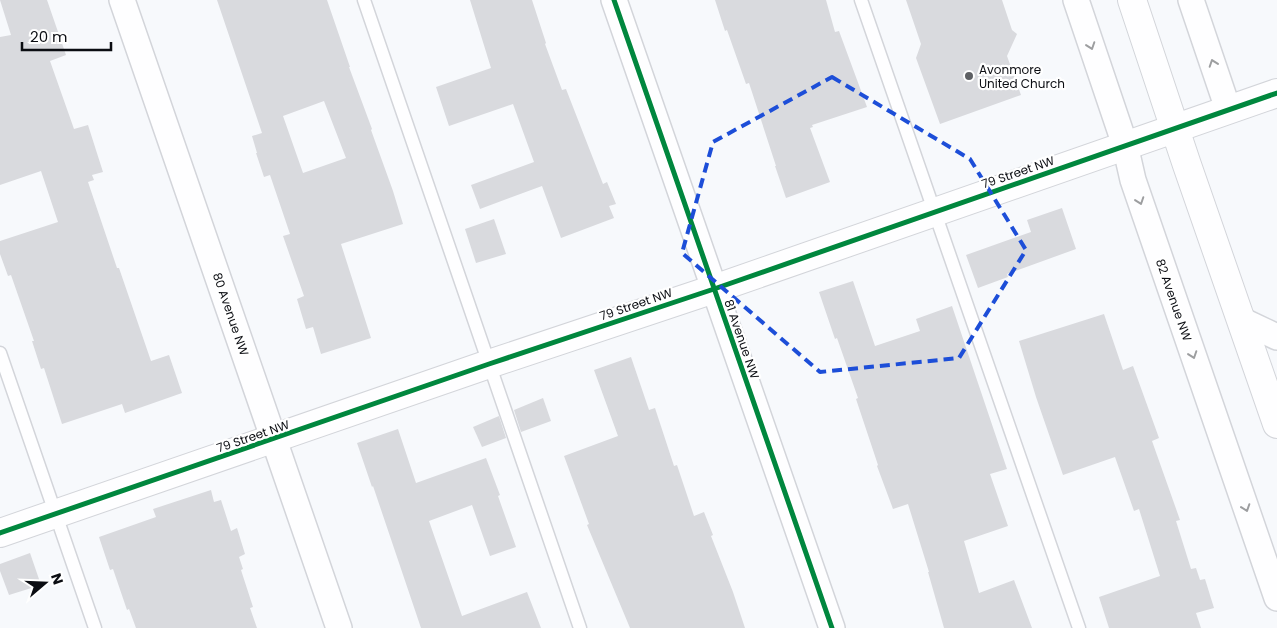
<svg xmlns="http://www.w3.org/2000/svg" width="1277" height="628" viewBox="0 0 1277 628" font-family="Poppins,sans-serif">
  <rect width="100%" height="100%" fill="#f7f9fc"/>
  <g fill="#d9dade" fill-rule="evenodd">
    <polygon points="0,0 47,0 66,55 50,61 74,129 88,125 103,172 92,175 94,180 88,182 117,268 119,268 151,361 169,355 182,393 125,413 122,404 62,424 44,368 41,369 32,341 34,341 11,275 8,276 0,254 0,241 58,222 41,171 0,185 0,37 11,35"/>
    <path d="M217,0H327L350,67H349L372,129L371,130L393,191L403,224L341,244L371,338L321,354L313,327L306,329L297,299L304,296L283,236L290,234L270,175L264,177L256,153H257L252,136L262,133ZM324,101L346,158L303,173L283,116Z"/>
    <polygon points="470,0 532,0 546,43 545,44 562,90 566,89 603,184 607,182 616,204 609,206 614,218 561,238 542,186 480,209 471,185 534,162 513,104 449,126 436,87 491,68"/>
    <polygon points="715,0 826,0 835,32 839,31 867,107 812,125 813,127 810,128 830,182 786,198 775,166 776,166 749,83 746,84 727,30 725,31"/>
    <polygon points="906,0 1002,0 1012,30 1017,34 1007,56 1021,95 940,124 916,58 921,44"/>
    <polygon points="1062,208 1076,249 1007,274 1008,277 978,288 966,255 1031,232 1027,220"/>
    <polygon points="494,219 506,254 476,263 465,229"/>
    <polygon points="853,281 875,346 920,331 916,319 952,306 1007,469 990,474 1008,526 964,541 979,593 1014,580 1032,628 944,628 928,572 929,572 908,504 893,509 877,466 878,465 856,399 858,398 837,338 835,339 819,292"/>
    <polygon points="1104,314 1123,370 1133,366 1159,438 1152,441 1180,520 1176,521 1191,569 1196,568 1200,580 1205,579 1214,608 1196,613 1201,628 1109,628 1099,597 1160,576 1139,509 1134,511 1115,457 1063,475 1036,397 1019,341"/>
    <polygon points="631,357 649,410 655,408 674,466 677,465 694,516 704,512 713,535 711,536 733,592 745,628 630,628 587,525 589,524 564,456 618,436 594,370"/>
    <polygon points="543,398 551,421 521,432 514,410"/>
    <polygon points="499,416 506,438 482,447 473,427"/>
    <polygon points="398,429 416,483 486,458 500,495 498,496 516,547 490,556 472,505 429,521 462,616 527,592 541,628 421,628 373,486 372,487 357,443"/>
    <polygon points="211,490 214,502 221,500 231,531 237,528 245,554 239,557 243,569 241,570 253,607 250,608 257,628 136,628 129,609 127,610 113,569 110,570 99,537 156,517 153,509"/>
    <polygon points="30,553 41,585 9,595 0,571 0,564"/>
  </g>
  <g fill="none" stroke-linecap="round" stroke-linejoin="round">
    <g stroke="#d3d5da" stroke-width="15">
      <g id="lane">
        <polyline points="364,0 580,628"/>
        <polyline points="861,0 1079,628"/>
        <polyline points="0,353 95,628"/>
      </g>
    </g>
    <g stroke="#d3d5da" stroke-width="28">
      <g id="street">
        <polyline points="122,0 339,628"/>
        <polyline points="614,0 832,628"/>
        <polyline points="1076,0 1125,145 1133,180 1277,598"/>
        <polyline points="1191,0 1228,109"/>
        <polyline points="1241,320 1277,337"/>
      </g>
    </g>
    <g stroke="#d3d5da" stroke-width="30">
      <g id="secondary">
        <polyline points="1132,0 1187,165 1277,424"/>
        <polyline points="0,533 489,364 714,289 1277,93"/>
      </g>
    </g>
    <use href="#lane" stroke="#fefeff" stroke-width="12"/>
    <use href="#street" stroke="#fefeff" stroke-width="25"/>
    <use href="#secondary" stroke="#fefeff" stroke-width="28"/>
    <g stroke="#fff" stroke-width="8">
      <g id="cycleway">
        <polyline points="614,0 832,628"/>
        <polyline points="0,533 489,364 714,289 1277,93"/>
      </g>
    </g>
    <use href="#cycleway" stroke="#00873e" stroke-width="5"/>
  </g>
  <defs><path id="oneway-chevron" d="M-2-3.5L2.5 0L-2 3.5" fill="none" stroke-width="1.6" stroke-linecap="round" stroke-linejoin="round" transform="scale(1.25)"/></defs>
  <g stroke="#9d9ea0">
    <use href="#oneway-chevron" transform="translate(1091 46) rotate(71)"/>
    <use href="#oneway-chevron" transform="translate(1213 63) rotate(-109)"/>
    <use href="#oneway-chevron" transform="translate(1140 201) rotate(71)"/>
    <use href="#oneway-chevron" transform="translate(1193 355) rotate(71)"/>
    <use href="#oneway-chevron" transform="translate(1246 508) rotate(71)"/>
  </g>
  <path fill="none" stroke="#1d4ed8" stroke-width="4" stroke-dasharray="10 6" stroke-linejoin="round" d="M832,77L970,159L1026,250L959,358L820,372L682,253L713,142Z"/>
  <circle fill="#5e6064" stroke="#fff" stroke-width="2" cx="969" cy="76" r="5"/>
  <g text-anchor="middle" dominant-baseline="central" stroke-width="4.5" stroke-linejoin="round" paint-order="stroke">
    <g font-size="12" fill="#0b0d12" stroke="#fff" text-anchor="start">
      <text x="979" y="69">Avonmore<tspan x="979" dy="14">United Church</tspan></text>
    </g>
    <g font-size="12" fill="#0b0d12" stroke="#fff">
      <text transform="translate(1018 172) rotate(-19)">79 Street NW</text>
      <text transform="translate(1174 300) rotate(71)">82 Avenue NW</text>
      <text transform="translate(636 304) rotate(-19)">79 Street NW</text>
      <text transform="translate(231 314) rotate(71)">80 Avenue NW</text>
      <text transform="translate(742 339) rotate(71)">81 Avenue NW</text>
      <text transform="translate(253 436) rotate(-19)">79 Street NW</text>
    </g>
  </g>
  <g transform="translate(45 583) rotate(71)" stroke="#ffffff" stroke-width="4" paint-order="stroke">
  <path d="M0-4L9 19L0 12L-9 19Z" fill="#0b0d12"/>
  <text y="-8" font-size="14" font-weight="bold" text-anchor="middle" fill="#0b0d12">N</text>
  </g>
  <path d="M22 42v8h89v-8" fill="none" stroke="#0b0d12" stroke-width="2.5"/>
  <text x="30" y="42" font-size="15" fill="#0b0d12" stroke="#ffffff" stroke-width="4" paint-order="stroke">20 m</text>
</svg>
